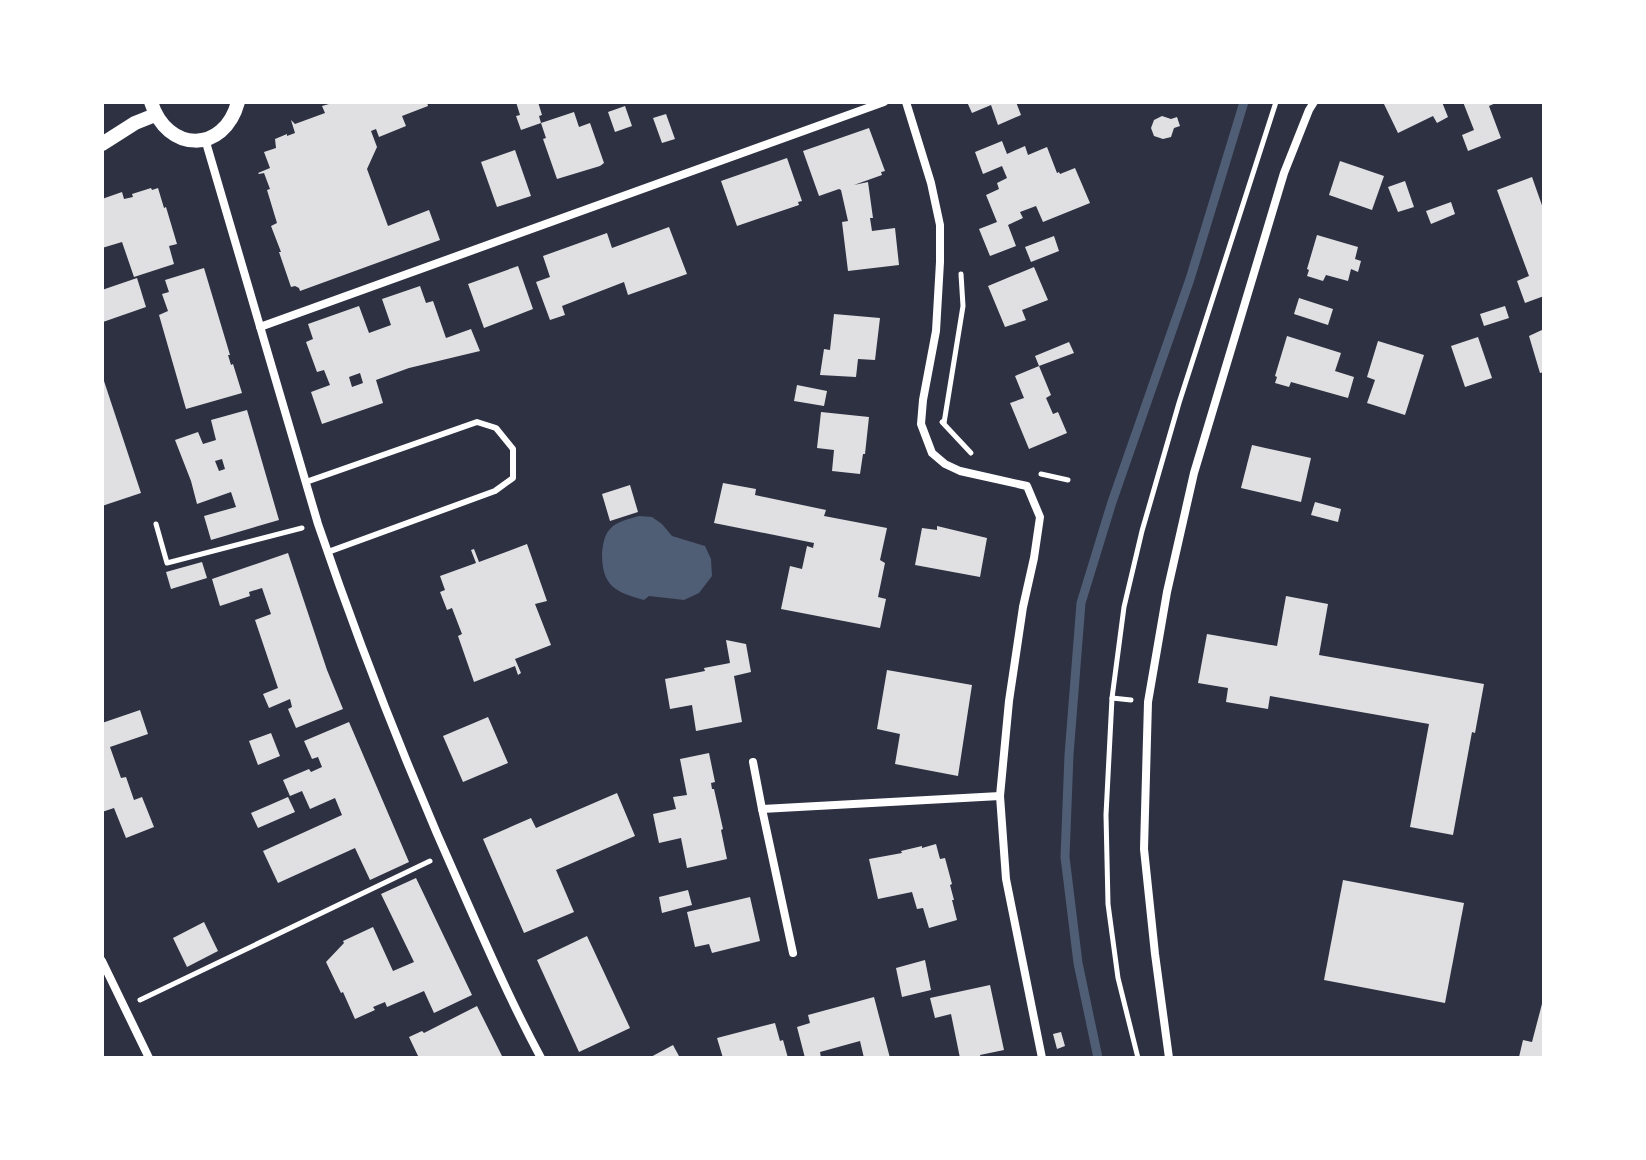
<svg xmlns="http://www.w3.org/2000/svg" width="1646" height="1160" viewBox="0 0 1646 1160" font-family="Montserrat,sans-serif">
  <rect width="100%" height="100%" fill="#2d3142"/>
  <path fill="#4f5d75" d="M639,516L652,517L662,524L672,536L705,546L711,559L712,576L699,593L684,600L649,596L644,600C615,592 602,586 602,553C603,545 604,535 610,529C617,521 629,519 639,516Z"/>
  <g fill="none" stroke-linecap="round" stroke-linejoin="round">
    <polyline stroke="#4f5d75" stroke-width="9" points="1098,1058 1078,963 1065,857 1069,755 1081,603 1112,502 1190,279 1244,102"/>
  </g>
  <g fill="#e0e0e3" fill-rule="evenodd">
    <polygon points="336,102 427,102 428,106 402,116 406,126 379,137 376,129 371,131 377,147 367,169 388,226 429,210 440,240 300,291 299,288 295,286 291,287 279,252 281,252 271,226 277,223 267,190 270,189 264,173 259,174 258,173 270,168 264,152 276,148 275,139 287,134 287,136 295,133 291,120 295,124 325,113 322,106"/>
    <polygon points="516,102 538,102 542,115 539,116 541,123 521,130 516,116 520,115"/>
    <polygon points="967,102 1016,102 1021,115 998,125 991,105 972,113"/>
    <polygon points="1383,102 1442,102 1448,117 1437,123 1433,116 1398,133"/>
    <polygon points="1463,102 1498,102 1489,106 1501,138 1468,151 1462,135 1474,130"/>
    <polygon points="625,106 632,126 615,132 608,112"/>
    <polygon points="574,112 579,127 590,123 604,163 600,166 557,179 543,139 546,138 541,123"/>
    <polygon points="666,114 675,139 662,143 653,118"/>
    <polygon points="1162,116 1171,119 1177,117 1180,126 1174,128 1171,137 1163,139 1154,136 1151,128 1154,120"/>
    <polygon points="869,128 885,171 881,172 882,175 854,185 868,182 873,218 870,218 872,231 895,228 899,265 848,271 842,222 848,221 841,190 839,189 819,196 803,151"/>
    <polygon points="1002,141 1007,154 1025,146 1028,155 1047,147 1057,173 1059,172 1060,174 1075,168 1090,203 1043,222 1036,206 1020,212 1023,218 1008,225 1016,246 990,256 979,229 997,222 986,195 999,189 997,183 1007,178 1002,166 983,174 975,152"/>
    <polygon points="515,150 531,196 497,207 481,162"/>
    <polygon points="787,158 802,201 798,202 799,205 737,226 721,181"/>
    <polygon points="1340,161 1384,176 1372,210 1329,195"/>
    <polygon points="1532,177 1544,211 1544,296 1525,303 1517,281 1529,276 1497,190"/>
    <polygon points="1405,181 1414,207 1398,212 1388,187"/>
    <polygon points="151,188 152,190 158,188 164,208 166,207 177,244 169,246 174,264 134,277 122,242 102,248 102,199 122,192 124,199 133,197 132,194"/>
    <polygon points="1451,202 1455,214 1431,224 1426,211"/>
    <polygon points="669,227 687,274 628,295 624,282 562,306 565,315 550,320 536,282 550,277 543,256 607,233 612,248"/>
    <polygon points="1317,235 1358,247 1355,259 1361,261 1358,272 1351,269 1348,281 1326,275 1323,281 1307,276 1309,270 1307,269"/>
    <polygon points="1054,236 1059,251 1031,262 1025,247"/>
    <polygon points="518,266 533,309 484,328 468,284"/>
    <polygon points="1034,267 1048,300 1022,310 1026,320 1005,327 988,286"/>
    <polygon points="204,268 230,355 228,355 231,365 233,364 242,393 186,409 159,315 168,311 162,294 169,292 165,280"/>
    <polygon points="137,278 146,307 103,322 102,290"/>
    <path d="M420,286L426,303L433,301L446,338L471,329L480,351L409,368L376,380L383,403L322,424L311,392L330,385L324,370L317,372L306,342L313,339L308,324L359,306L369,333L391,325L382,299ZM360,373L363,383L352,387L349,377Z"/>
    <polygon points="1299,298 1333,309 1328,325 1294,314"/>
    <polygon points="1505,306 1509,318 1484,326 1480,314"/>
    <polygon points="834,314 880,318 875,360 858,359 856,377 820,375 824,349 830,350"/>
    <polygon points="1544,329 1544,372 1540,373 1529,336"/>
    <polygon points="1287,336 1341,353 1335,371 1354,377 1348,398 1291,382 1289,387 1275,383 1277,377 1275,376"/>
    <polygon points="1478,337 1492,378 1465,387 1451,346"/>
    <polygon points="1378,341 1424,355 1405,415 1367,403 1375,380 1367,377"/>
    <polygon points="1069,342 1074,353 1039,366 1035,356"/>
    <polygon points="1039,366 1051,395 1046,398 1053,414 1058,412 1067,433 1029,449 1010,403 1024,398 1015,376"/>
    <polygon points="102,375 141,493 102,506"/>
    <polygon points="797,385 827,391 824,406 794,401"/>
    <path d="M247,410L279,520L211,540L204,516L236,507L231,492L197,504L191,481L175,440L198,432L203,444L216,440L211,420ZM222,459L225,469L219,471L215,461Z"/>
    <polygon points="821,412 869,417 865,454 863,454 860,474 832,471 834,450 817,448"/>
    <polygon points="1252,445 1311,458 1301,502 1241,488"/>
    <polygon points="723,483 756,489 755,495 826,510 824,516 887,528 880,560 885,563 878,597 886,599 880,628 781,609 790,566 802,569 807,546 813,548 814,543 714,523"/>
    <polygon points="630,485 638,512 610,521 602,494"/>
    <polygon points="1315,502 1341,509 1338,522 1311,515"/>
    <polygon points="937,526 987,538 980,577 915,565 922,528 937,530"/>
    <polygon points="527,544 547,601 535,604 551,645 515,659 521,673 518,675 515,666 474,682 458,636 462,634 452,608 447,610 440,592 445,590 440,576 476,563 471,550 474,549 479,562"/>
    <polygon points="288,553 327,670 343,709 296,728 288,709 292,707 290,699 269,708 263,694 278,688 255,620 271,614 262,588 249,592 250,596 220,606 212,579"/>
    <polygon points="202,562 207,578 171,589 166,572"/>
    <polygon points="1286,596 1328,604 1319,655 1484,684 1475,733 1472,732 1453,835 1410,827 1429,724 1270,696 1268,709 1226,702 1228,688 1198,683 1207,634 1277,646"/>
    <polygon points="726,640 746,644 751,672 734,676 742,722 696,731 692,705 670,709 665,679 705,671 704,668 730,663"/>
    <polygon points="887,670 972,685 958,776 895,764 900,734 877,729"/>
    <polygon points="140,710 148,734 110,747 121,778 126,777 134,800 142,797 154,827 126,838 114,808 102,812 102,723"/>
    <polygon points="488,717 508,763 463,782 443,736"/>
    <polygon points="349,722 409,862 370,880 355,848 278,883 263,851 342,815 335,798 310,809 302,791 290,796 283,780 309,769 311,772 322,767 318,757 312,759 304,741"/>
    <polygon points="271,733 280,756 258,765 249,741"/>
    <polygon points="709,753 715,782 711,783 712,789 714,789 723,829 721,830 727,859 687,868 681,838 659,843 653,814 676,809 673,797 687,795 680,759"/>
    <polygon points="617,793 635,836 556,870 574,912 524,933 483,839 531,818 536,828"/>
    <polygon points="288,797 295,812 258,828 251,813"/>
    <polygon points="936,844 940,859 945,858 952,884 950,885 954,900 952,900 957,920 929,928 923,908 917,909 912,892 878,899 869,859 902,853 901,851 922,846 922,848"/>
    <polygon points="416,878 472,995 434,1013 424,991 387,1007 385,1002 373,1007 375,1010 355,1019 343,992 341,993 326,962 344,943 343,941 373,927 393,971 414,962 381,894"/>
    <polygon points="1343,880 1464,903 1445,1003 1324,980"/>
    <polygon points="688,890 692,905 662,913 659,897"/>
    <polygon points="750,897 760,941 712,953 709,944 695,947 687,912"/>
    <polygon points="204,922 218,951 187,967 173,938"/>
    <polygon points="587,936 630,1028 579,1052 537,960"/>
    <polygon points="925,960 931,990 902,997 896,968"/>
    <polygon points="990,985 1004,1050 980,1055 981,1058 960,1058 951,1014 935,1018 930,998"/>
    <polygon points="874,997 890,1058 864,1058 860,1041 820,1052 821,1058 805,1058 797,1027 810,1023 808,1015"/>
    <polygon points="1543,1000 1544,1058 1519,1057 1523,1040 1532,1042"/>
    <polygon points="477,1006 503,1058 419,1058 409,1037 422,1031 424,1033"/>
    <polygon points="775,1023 780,1041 783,1040 788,1058 723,1058 717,1038"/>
    <polygon points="1061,1032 1065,1046 1057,1049 1053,1034"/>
    <polygon points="673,1045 680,1058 649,1058"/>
  </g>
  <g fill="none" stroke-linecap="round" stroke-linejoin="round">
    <g stroke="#fff" stroke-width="5">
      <polyline points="942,422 971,453"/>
      <polyline points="944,423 963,306 961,274"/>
      <polyline points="1041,474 1068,480"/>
      <polyline points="156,524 167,563 302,528"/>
      <polyline points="1112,698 1131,700"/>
      <polyline points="140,1000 430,861"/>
      <polyline points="1138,1058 1118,978 1108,904 1106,815 1112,698 1124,607 1142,531 1179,403 1276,102"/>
    </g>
    <polyline stroke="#fff" stroke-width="6" points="306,482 477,422 496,428 513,449 513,478 495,491 328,552"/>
    <g stroke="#fff" stroke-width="8">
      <polyline points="906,102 931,183 940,225 940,262 936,331 923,400 921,424 932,453 945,464 960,471 1027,486 1040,517 1034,558 1023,607 1009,701 1000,796 1006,879 1042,1058"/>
      <path d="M205,139L318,524C362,653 412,780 468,904C491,956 514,1008 541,1058"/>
      <polyline points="260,327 884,102"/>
      <polyline points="753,762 762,809"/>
      <polyline points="793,953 762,809 1000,796"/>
      <polyline points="102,961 149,1058"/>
      <polyline points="1169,1058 1155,954 1144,849 1148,702 1167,592 1194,473 1284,173 1309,110 1314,102"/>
    </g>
    <g stroke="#fff" stroke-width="14">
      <path d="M151,102C167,153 224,154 238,102"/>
      <polyline points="102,144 135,123 155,115"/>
    </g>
  </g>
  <rect width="1646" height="1160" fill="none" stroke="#ffffff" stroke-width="208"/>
</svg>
